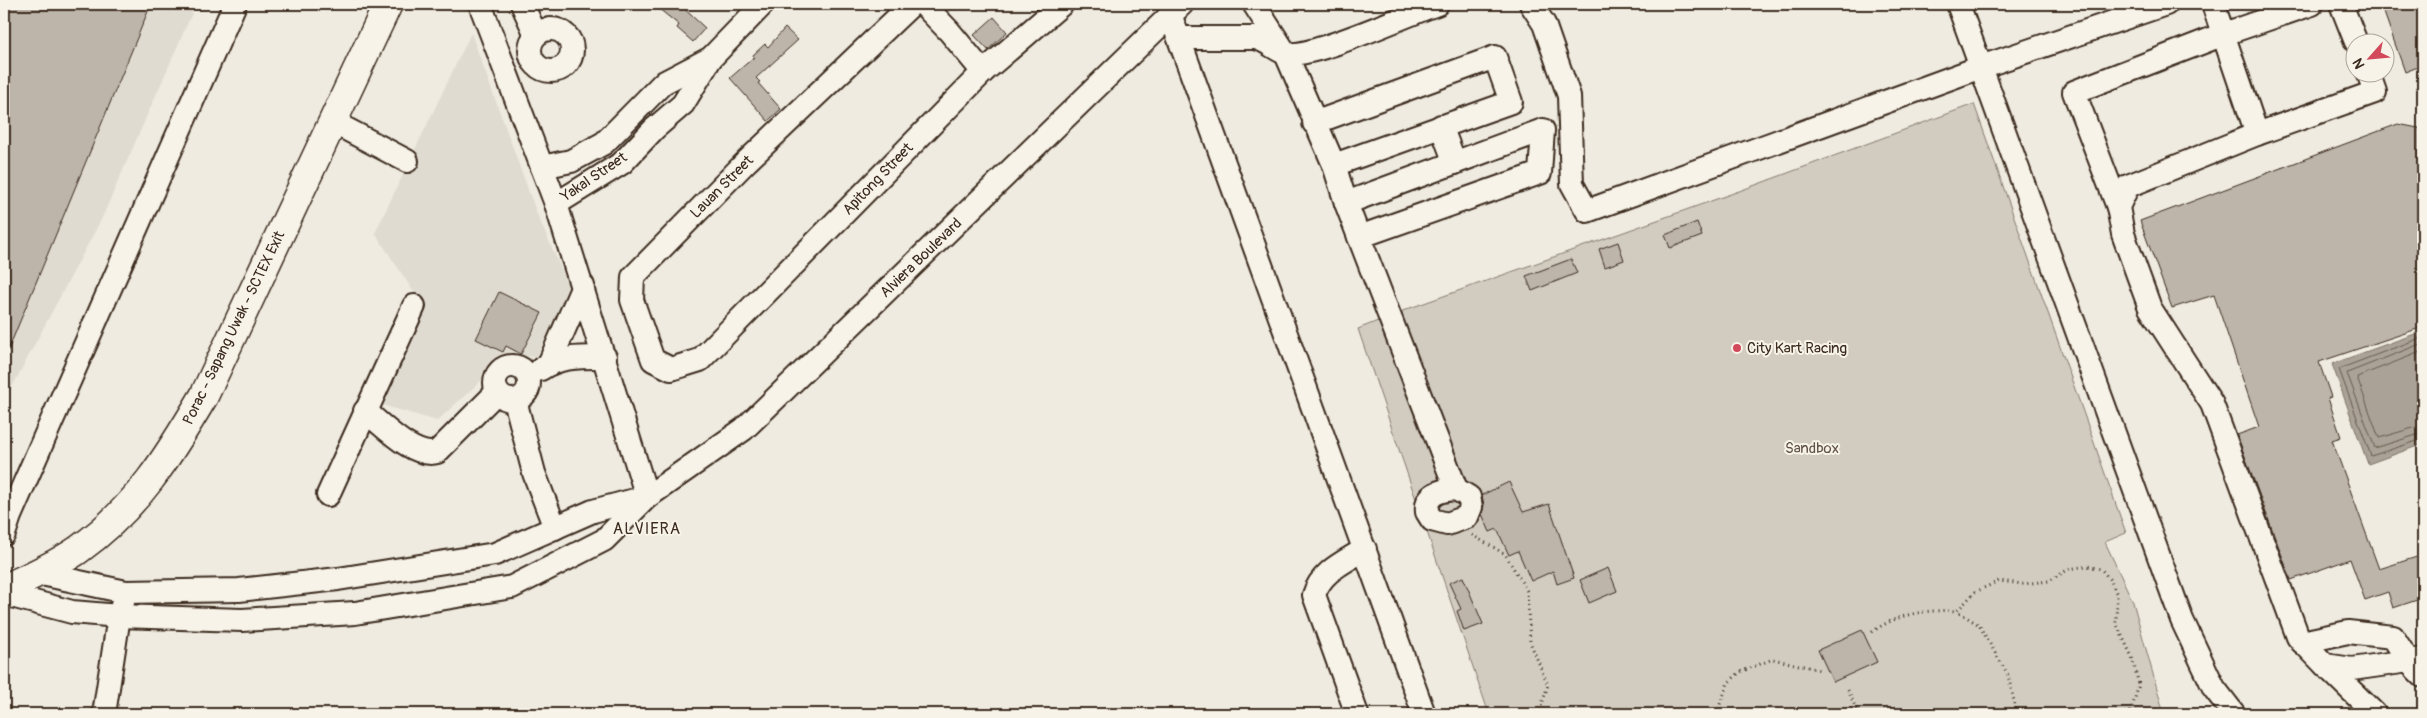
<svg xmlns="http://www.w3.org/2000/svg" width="2427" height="718" viewBox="0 0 2427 718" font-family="Pangolin,sans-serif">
  <rect width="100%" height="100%" fill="#efebe0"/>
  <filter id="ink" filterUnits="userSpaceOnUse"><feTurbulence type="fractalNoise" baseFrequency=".02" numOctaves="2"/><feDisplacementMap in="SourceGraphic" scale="10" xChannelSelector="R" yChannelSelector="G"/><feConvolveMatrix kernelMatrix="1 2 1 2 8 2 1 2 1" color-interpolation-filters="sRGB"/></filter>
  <g filter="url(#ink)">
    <g fill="#e0dbd0">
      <polygon points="4,4 196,4 102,218 4,402"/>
      <polygon points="471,33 537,214 570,289 537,356 505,359 437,421 382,405 419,300 375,233"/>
    </g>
    <polygon fill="#d1cbc0" stroke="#867a6f" points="1974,104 2126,533 2105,542 2133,602 2164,714 1489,714 1358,329 1410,308 1742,190"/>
    <polygon fill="#aaa296" stroke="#7e7266" points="2423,331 2423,444 2368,464 2332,364"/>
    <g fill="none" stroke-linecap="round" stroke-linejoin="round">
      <g stroke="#675a4e" stroke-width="1">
        <polyline points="2423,337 2339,369 2371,456 2423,439"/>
        <polyline points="2423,343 2347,373 2375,448 2423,433"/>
        <polyline points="2423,351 2357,377 2379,438 2423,425"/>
      </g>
    </g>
    <g fill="#bdb5aa" stroke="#3b2a1e">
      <polygon points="4,4 151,4 4,360"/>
      <polygon points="653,4 679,4 705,28 693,42 677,28 679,25"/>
      <polygon points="2381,4 2419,4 2423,15 2423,65 2405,72"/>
      <polygon points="994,17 1007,32 988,50 974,35"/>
      <polygon points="785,28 798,40 756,78 760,82 758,83 781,109 768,121 730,78 754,57 753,55 765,44 768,47"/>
      <polygon points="2398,124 2423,129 2423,327 2319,362 2331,397 2328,398 2341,437 2332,440 2379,569 2423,555 2423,598 2393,608 2388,592 2365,600 2350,559 2291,580 2237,435 2259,427 2214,295 2172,308 2140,221"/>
      <polygon points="1697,222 1702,236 1670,248 1665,235"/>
      <polygon points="1618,242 1624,260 1605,267 1599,249"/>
      <polygon points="1571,259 1577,273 1532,291 1526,276"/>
      <polygon points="499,292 542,313 521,354 506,346 503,352 476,339"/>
      <polygon points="1509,482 1523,512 1549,504 1574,578 1557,584 1553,571 1531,581 1518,551 1509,555 1497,529 1490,532 1482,514 1484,505 1482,495"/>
      <polygon points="1608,568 1617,591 1589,603 1580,580"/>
      <polygon points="1463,577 1483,624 1464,631 1457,611 1461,609 1449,583"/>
      <polygon points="1862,630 1877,662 1833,682 1818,650"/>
    </g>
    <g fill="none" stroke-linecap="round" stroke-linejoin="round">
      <g stroke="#3b2a1e" stroke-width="26">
        <g id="minor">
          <polyline points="480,4 556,204 647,497"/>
          <polyline points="522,4 536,35"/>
          <polyline points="912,4 746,162 633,277 632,300 653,360 671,369 700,360 983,72 1062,4"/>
          <polyline points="923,4 949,31 983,72"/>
          <polyline points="1254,4 1286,54 1334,165 1346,203 1456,489"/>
          <polyline points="1531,4 1544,24 1569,96 1572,184 1587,211 1981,67 2166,4"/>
          <polyline points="1958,4 2182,620 2214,688 2234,714"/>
          <polyline points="2213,4 2257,134 2128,186 2118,207 2123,234 2150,308 2212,404 2298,637 2325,665 2352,669 2423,659"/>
          <polyline points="2341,4 2356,42"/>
          <polyline points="1170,14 1424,714"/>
          <circle cx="551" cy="50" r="21"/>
          <path d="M1180,38H1255C1266,40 1274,49 1285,53C1308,61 1410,13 1437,4"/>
          <polyline points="333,122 407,161"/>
          <polyline points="1314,123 1495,57 1511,102 1334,165"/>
          <polyline points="1441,126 1455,163"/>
          <polyline points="2257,134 2375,92 2368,72"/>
          <polyline points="542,167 571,161 604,143 663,83 711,58"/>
          <polyline points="1346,203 1543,130 1540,173 1359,237"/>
          <polyline points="556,204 622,163 654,129 683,104 711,58 763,4"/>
          <polyline points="2118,207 2074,92 2224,34 2312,4"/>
          <polyline points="549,364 583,286"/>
          <circle cx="512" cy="383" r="17"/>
          <path d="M541,369C560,356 582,357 605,357"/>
          <polyline points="515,400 534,473 555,528"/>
          <path d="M365,411C383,425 414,459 437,452L497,392"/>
          <path d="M1456,489L1469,497L1471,507L1467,517L1447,524L1432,520L1427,512C1425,494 1440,490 1456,489Z"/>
          <polyline points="328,495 414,306"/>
          <polyline points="4,534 10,516 235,4"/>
          <polyline points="37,573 126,592 239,590 338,579 495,554 593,511 646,497"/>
          <polyline points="4,594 72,612 119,616 242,620 355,613 512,587 604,540 647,497 744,429 1182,4"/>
          <polyline points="2302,642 2348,632 2393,637 2409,662 2423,676"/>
          <polyline points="2325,665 2375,714"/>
          <polyline points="104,714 119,616 123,602"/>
          <path d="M1357,714L1314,595C1321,571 1345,562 1365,549"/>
        </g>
      </g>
      <g stroke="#3b2a1e" stroke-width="31">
        <path id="major" d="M4,589C28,577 55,566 78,550C137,508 168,457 204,396L388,4"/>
      </g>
      <g stroke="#3b2a1e" stroke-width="3" stroke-dasharray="1 4" stroke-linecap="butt">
        <polyline points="1472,535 1505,554 1527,591 1530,642 1548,685 1539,714"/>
        <path d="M1872,632C1897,614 1926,609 1957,611"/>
        <polyline points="1848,690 1857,711 1854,714"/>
        <polyline points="1720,714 1719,707 1728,683 1740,672 1773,659 1820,670"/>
        <polyline points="2017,714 2008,675 1979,625 1957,611 1975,592 1999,581 2023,584 2049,581 2069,569 2087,566 2101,569 2111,581 2117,595 2116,623 2132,657 2139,685 2130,714"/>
      </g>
      <use href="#minor" stroke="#f7f3e8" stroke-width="22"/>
      <use href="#major" stroke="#f7f3e8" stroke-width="28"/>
    </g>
  </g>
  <circle fill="#d1495b" stroke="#f7f3e8" stroke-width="2" cx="1737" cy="348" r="5"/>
  <g text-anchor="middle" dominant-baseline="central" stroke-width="4" stroke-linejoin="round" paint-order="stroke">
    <g font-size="15" fill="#3b2a1e" stroke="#f7f3e8">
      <text transform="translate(594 177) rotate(-34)">Yakal Street</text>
      <text transform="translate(878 179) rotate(-46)">Apitong Street</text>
      <text transform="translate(722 187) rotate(-45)">Lauan Street</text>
      <text transform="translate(921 258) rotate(-44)">Alviera Boulevard</text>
      <text transform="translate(234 328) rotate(-64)">Porac - Sapang Uwak - SCTEX Exit</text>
    </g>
    <g font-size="15" fill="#3b2a1e" stroke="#f7f3e8" text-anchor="start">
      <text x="1747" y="348">City Kart Racing</text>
    </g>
    <g font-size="15" fill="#605246" stroke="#f7f3e8">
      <text x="1812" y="448">Sandbox</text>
    </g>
    <g font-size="16" letter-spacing="1" fill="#3b2a1e" stroke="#f7f3e8">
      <text x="647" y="529">ALVIERA</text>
    </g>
  </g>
  <rect width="2427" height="718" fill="none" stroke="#f7f3e8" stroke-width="20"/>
  <rect x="10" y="10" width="2407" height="698" fill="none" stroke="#3b2a1e" stroke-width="2" filter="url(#ink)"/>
  <g transform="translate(2370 58) rotate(243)"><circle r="24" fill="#f7f3e8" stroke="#aca397"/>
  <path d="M0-4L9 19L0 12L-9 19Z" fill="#d1495b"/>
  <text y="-8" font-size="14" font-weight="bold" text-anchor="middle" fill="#3b2a1e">N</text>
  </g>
</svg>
